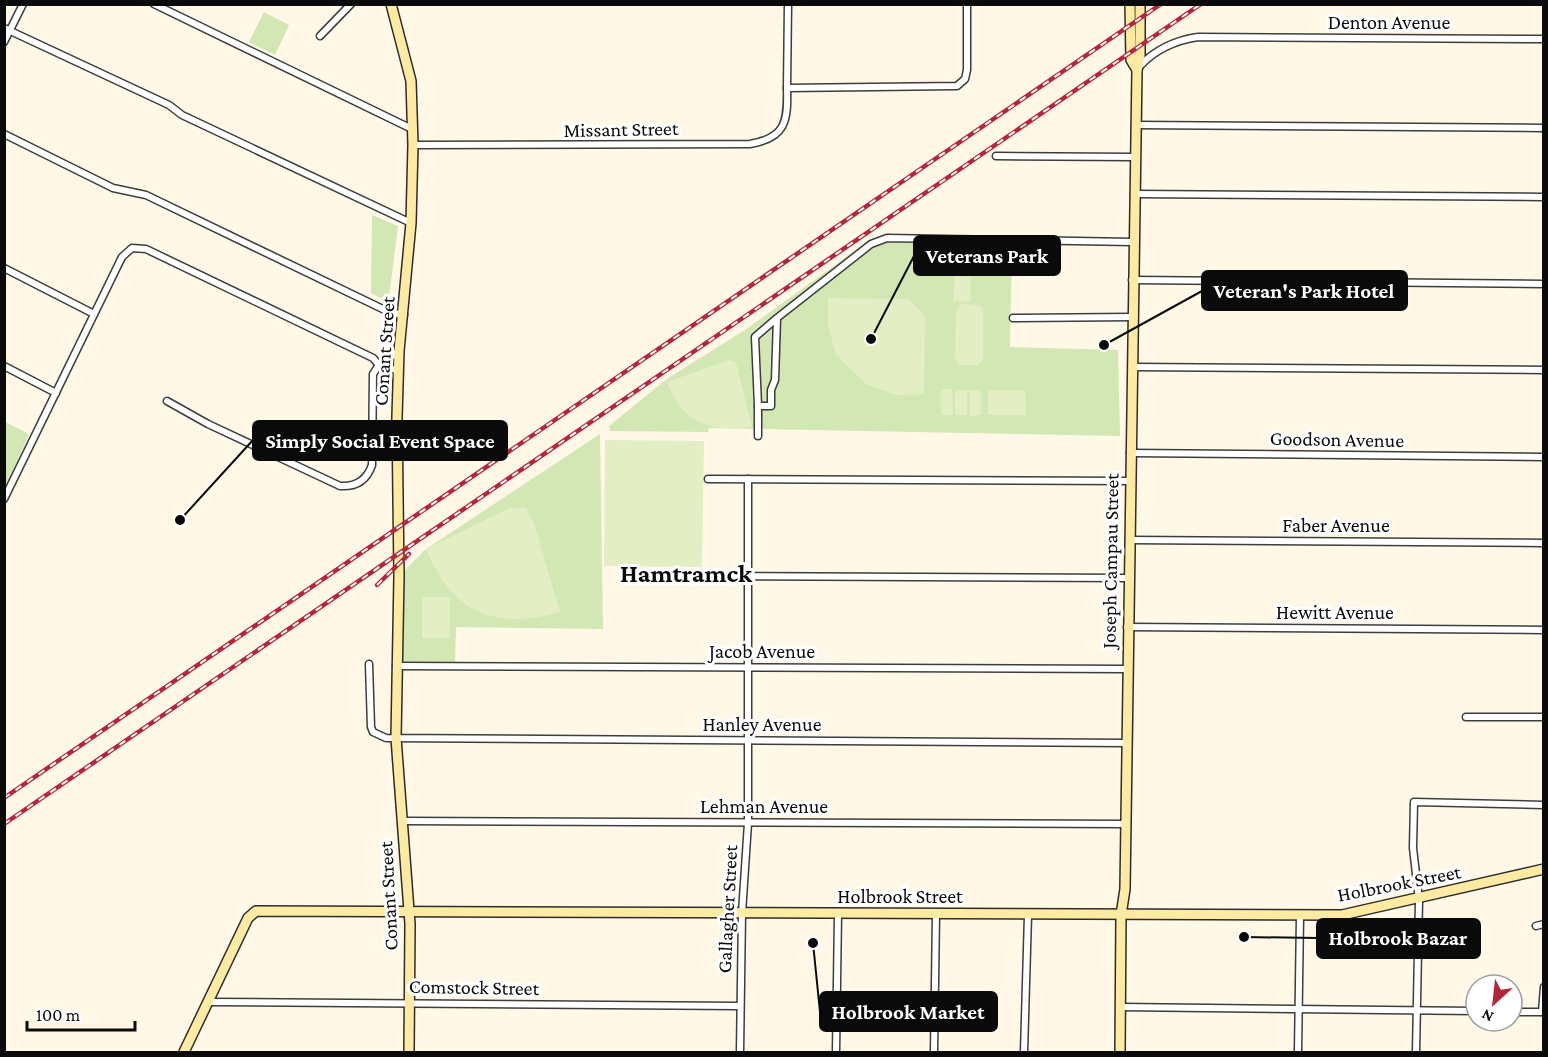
<svg xmlns="http://www.w3.org/2000/svg" width="1548" height="1057" viewBox="0 0 1548 1057" font-family="'Crimson Pro',serif">
  <rect width="100%" height="100%" fill="#fff8e7"/>
  <g fill="#d2e7b3">
    <polygon points="264,12 289,25 275,55 249,42"/>
    <polygon points="372,215 398,226 389,297 385,300 371,293"/>
    <polygon points="867,242 1012,245 1010,347 1118,350 1120,436 709,428 708,432 610,431 609,426 668,378 745,330"/>
    <polygon points="5,422 29,434 5,490"/>
    <polygon points="600,434 603,629 456,627 455,665 396,666 399,576 426,549"/>
  </g>
  <g fill="#e3eec4">
    <polygon points="955,276 971,277 970,302 953,301"/>
    <polygon points="828,298 909,299 925,316 924,394 896,395 866,384 836,355 828,326"/>
    <polygon points="962,304 979,305 983,308 983,360 978,365 960,365 955,360 956,309"/>
    <path d="M730,360L736,362L752,427C711,432 682,424 667,382Z"/>
    <polygon points="941,389 952,389 953,415 941,415"/>
    <rect x="955" y="390" width="12" height="25"/>
    <polygon points="969,390 981,390 981,415 970,416"/>
    <polygon points="988,390 1025,390 1026,415 988,415"/>
    <polygon points="605,440 704,441 702,567 604,566"/>
    <path d="M510,508H526L534,523L560,612C494,631 452,612 426,549Z"/>
    <rect x="422" y="597" width="28" height="41"/>
  </g>
  <g fill="none" stroke-linecap="round" stroke-linejoin="round">
    <g stroke="#3d3d3d" stroke-width="9">
      <g id="street">
        <polyline points="154,4 412,129"/>
        <polyline points="788,4 787,88 957,86 965,79 967,70 967,4"/>
        <polyline points="4,28 169,105 182,115 411,223"/>
        <polyline points="320,36 351,4"/>
        <polyline points="4,42 23,4"/>
        <path d="M1139,67C1154,50 1176,40 1198,37L1544,39"/>
        <polyline points="1135,125 1544,128"/>
        <polyline points="4,134 113,188 146,195 389,312 404,315"/>
        <path d="M413,145L750,144C786,138 788,121 787,88"/>
        <polyline points="996,156 1135,157"/>
        <polyline points="1134,194 1544,197"/>
        <polyline points="4,268 94,314"/>
        <polyline points="1132,280 1544,284"/>
        <polyline points="777,318 755,337 758,406 771,406 771,390 775,380 777,318 871,244 887,238 1133,242"/>
        <polyline points="1013,318 1132,317"/>
        <polyline points="4,366 56,393"/>
        <polyline points="1132,367 1544,370"/>
        <path d="M167,401L208,424L340,486C356,487 367,480 372,465L373,374L379,365L399,351"/>
        <polyline points="758,406 758,436"/>
        <polyline points="1130,453 1544,457"/>
        <polyline points="708,479 1129,481"/>
        <polyline points="4,499 122,257 132,248 146,249 373,358 379,365 399,371"/>
        <polyline points="1129,540 1544,543"/>
        <polyline points="691,576 1128,578"/>
        <polyline points="1127,627 1544,630"/>
        <polyline points="369,664 371,727 373,732 386,738 1127,743"/>
        <polyline points="396,666 1127,669"/>
        <polyline points="1466,717 1544,717"/>
        <polyline points="402,821 1126,824"/>
        <polyline points="1536,926 1544,924"/>
        <polyline points="209,1002 739,1006"/>
        <polyline points="1120,1007 1476,1011"/>
        <polyline points="1512,1012 1544,1012"/>
        <polyline points="1542,1012 1544,987"/>
        <polyline points="740,1052 742,913 748,823 748,479"/>
        <polyline points="836,1052 838,913"/>
        <polyline points="934,1052 936,914"/>
        <polyline points="1024,1052 1028,915"/>
        <polyline points="1298,1052 1300,916"/>
        <polyline points="1416,1052 1419,900 1413,848 1414,802 1544,805"/>
      </g>
    </g>
    <g stroke="#2c2c2c" stroke-width="12">
      <g id="secondary">
        <polyline points="391,4 411,81 413,145 411,223 399,351 397,417 399,576 396,738 410,924 409,1052"/>
        <polyline points="1130,4 1131,60 1137,70 1140,56 1140,4"/>
        <polyline points="184,1052 248,918 256,911 1342,915 1544,869"/>
        <polyline points="1120,1052 1121,915 1125,889 1137,70"/>
      </g>
    </g>
    <use href="#street" stroke="#fff" stroke-width="6"/>
    <use href="#secondary" stroke="#fdeba3" stroke-width="9"/>
    <g stroke="#b5263a" stroke-width="4.5">
      <g id="rail">
        <polyline points="377,585 409,554"/>
        <polyline points="4,798 1161,4"/>
        <polyline points="4,824 1201,4"/>
      </g>
    </g>
    <use href="#rail" stroke="#fff" stroke-width="2" stroke-dasharray="7" stroke-linecap="butt"/>
  </g>
  <g text-anchor="middle" dominant-baseline="central" stroke-width="6" stroke-linejoin="round" paint-order="stroke">
    <g font-size="20" fill="#0a0a0a" stroke="#fff">
      <text x="1389" y="22">Denton Avenue</text>
      <text transform="translate(621 129) rotate(-1)">Missant Street</text>
      <text transform="translate(384 351) rotate(-86)">Conant Street</text>
      <text transform="translate(1337 439) rotate(1)">Goodson Avenue</text>
      <text x="1336" y="525">Faber Avenue</text>
      <text transform="translate(1110 561) rotate(-89)">Joseph Campau Street</text>
      <text x="1335" y="612">Hewitt Avenue</text>
      <text x="762" y="651">Jacob Avenue</text>
      <text x="762" y="724">Hanley Avenue</text>
      <text x="764" y="806">Lehman Avenue</text>
      <text transform="translate(1399 883) rotate(-11)">Holbrook Street</text>
      <text transform="translate(388 896) rotate(-93)">Conant Street</text>
      <text x="900" y="896">Holbrook Street</text>
      <text transform="translate(727 909) rotate(-87)">Gallagher Street</text>
      <text transform="translate(474 987) rotate(1)">Comstock Street</text>
    </g>
    <g font-size="26" font-weight="bold" fill="#0a0a0a" stroke="#fff">
      <text x="686" y="573">Hamtramck</text>
    </g>
  </g>
  <path fill="none" stroke="#0a0a0a" stroke-width="2" d="M871 339L914 256M1104 345L1202 291M180 520L253 440M1244 937L1317 938M813 943L820 1012"/>
  <g fill="#0a0a0a" stroke="#fff" stroke-width="2">
    <circle cx="871" cy="339" r="6"/>
    <circle cx="1104" cy="345" r="6"/>
    <circle cx="180" cy="520" r="6"/>
    <circle cx="1244" cy="937" r="6"/>
    <circle cx="813" cy="943" r="6"/>
  </g>
  <g fill="#0a0a0a" stroke="#0a0a0a" stroke-width="2">
    <rect x="914" y="236" width="146" height="39" rx="6"/>
    <rect x="1202" y="271" width="205" height="39" rx="6"/>
    <rect x="253" y="421" width="254" height="39" rx="6"/>
    <rect x="1317" y="919" width="163" height="39" rx="6"/>
    <rect x="820" y="992" width="177" height="39" rx="6"/>
  </g>
  <g font-size="21" text-anchor="middle" font-weight="bold" fill="#fff">
    <text x="987" y="263">Veterans Park</text>
    <text x="1304" y="298">Veteran's Park Hotel</text>
    <text x="380" y="448">Simply Social Event Space</text>
    <text x="1398" y="945">Holbrook Bazar</text>
    <text x="908" y="1019">Holbrook Market</text>
  </g>
  <rect width="1548" height="1057" fill="none" stroke="#0a0a0a" stroke-width="12"/>
  <g transform="translate(1494 1003) rotate(207)"><circle r="28" fill="#ffffff" stroke="#9d9d9d" stroke-width="1.5"/>
  <path d="M0-4.5L10 22L0 15L-10 22Z" fill="#b5263a"/>
  <text y="-9" font-size="16" font-weight="bold" text-anchor="middle" fill="#0a0a0a">N</text>
  </g>
  <path d="M27 1021v9h108v-9" fill="none" stroke="#0a0a0a" stroke-width="3"/>
  <text x="36" y="1021" font-size="18" fill="#0a0a0a" stroke="#ffffff" stroke-width="4.5" paint-order="stroke">100 m</text>
</svg>
